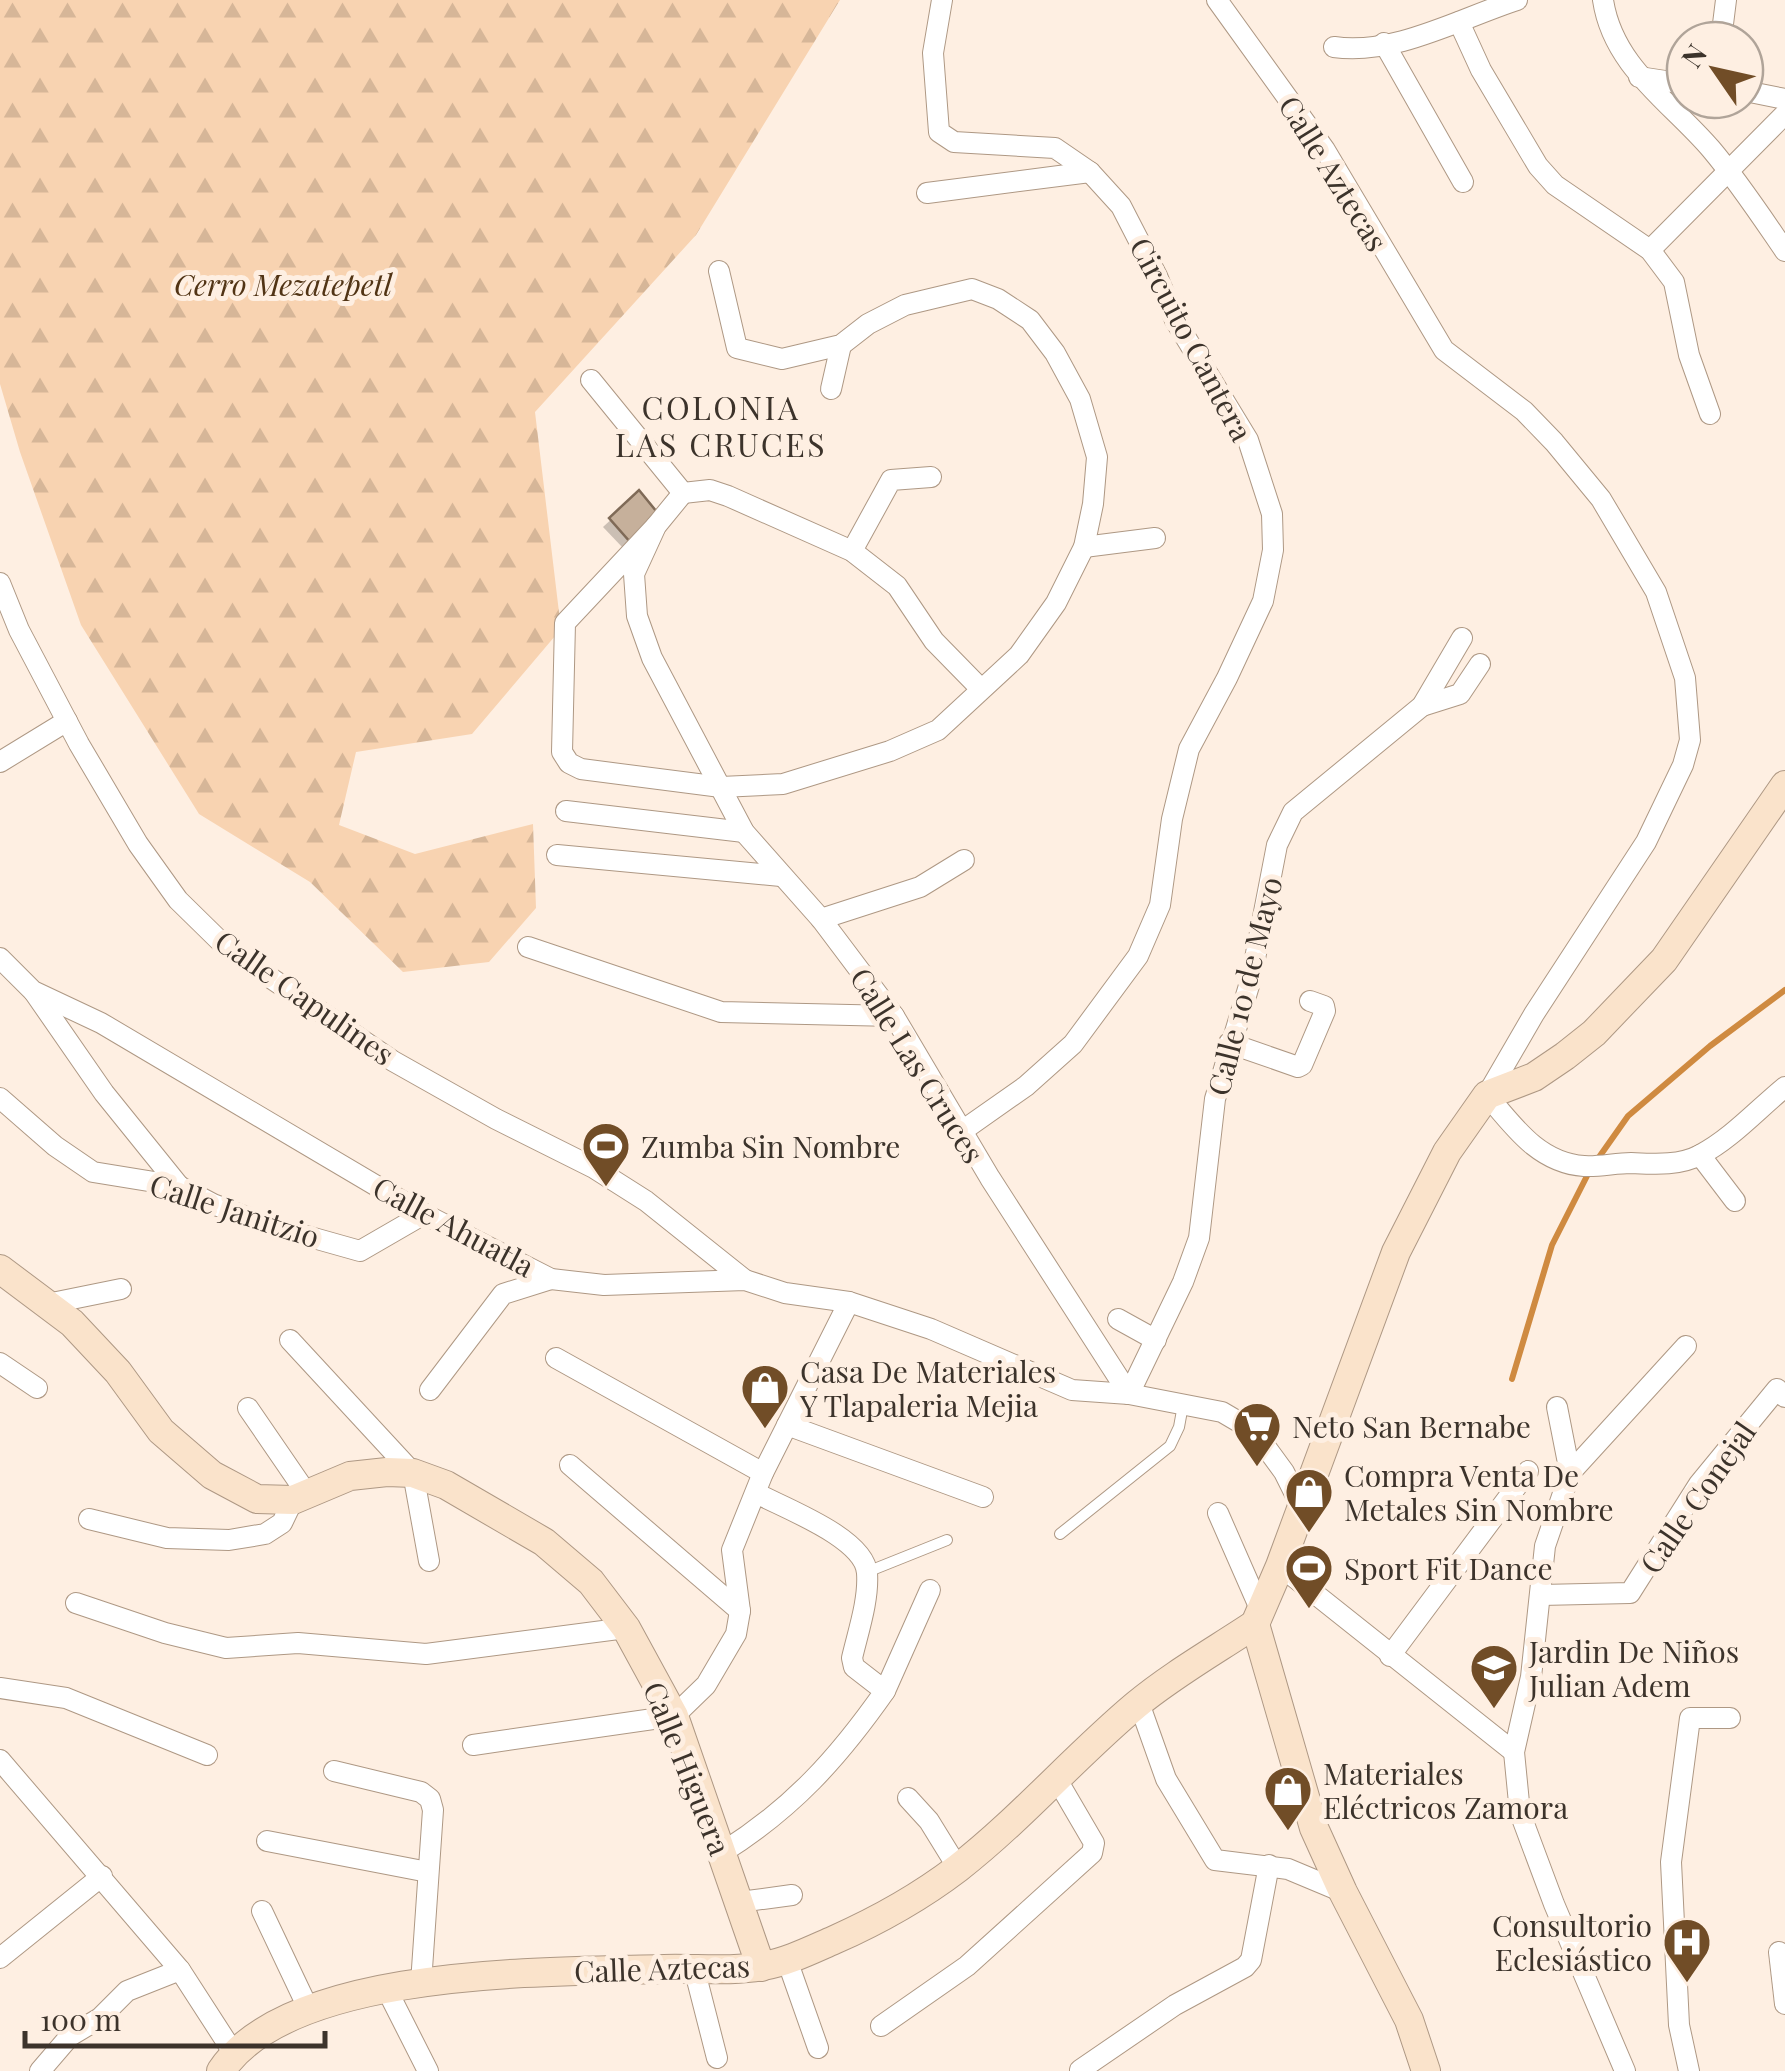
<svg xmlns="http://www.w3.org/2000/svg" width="1785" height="2071" viewBox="0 0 1785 2071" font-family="'Playfair Display',serif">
  <defs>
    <pattern id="forest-firs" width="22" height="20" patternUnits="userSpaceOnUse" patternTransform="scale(2.5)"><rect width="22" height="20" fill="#f8d3b1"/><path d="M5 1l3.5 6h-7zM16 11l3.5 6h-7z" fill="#d6b698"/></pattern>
  </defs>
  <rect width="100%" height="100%" fill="#feefe2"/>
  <polygon fill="url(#forest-firs)" points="0,0 840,0 696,235 535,412 561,629 472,734 356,752 339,825 415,854 533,824 536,908 489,962 403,972 310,882 199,814 81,625 20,452 0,384"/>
  <polygon fill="#0003" points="639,494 658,516 623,548 603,527"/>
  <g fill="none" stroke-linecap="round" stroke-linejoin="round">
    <g stroke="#cf8a40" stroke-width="6">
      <polyline points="1597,1160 1628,1116 1710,1046 1785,990"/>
      <polyline points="1512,1379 1552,1245 1590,1170"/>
    </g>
  </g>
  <polygon fill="#c6b09b" stroke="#7f6a57" stroke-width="2.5" points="639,490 661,517 631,543 609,518"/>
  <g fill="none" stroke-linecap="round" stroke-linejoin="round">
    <g stroke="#ae9884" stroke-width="12">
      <g id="lane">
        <polyline points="1060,1534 1170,1446 1179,1427 1183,1405"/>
        <polyline points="867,1572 947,1540"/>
      </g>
    </g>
    <g stroke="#ae9884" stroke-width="22">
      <g id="street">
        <polyline points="942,0 933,53 939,132 954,142 1055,148 1090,172 1121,206 1157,276 1175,320 1248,440 1272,514 1273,550 1263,601 1227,678 1189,749 1172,819 1160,905 1138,956 1073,1044 1026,1086 962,1131"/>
        <path d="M1217,0L1325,150L1444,350L1524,411L1554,442L1601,499L1656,592L1685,678L1690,740L1683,765L1646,842L1534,1014L1487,1095C1514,1127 1539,1163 1584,1166C1600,1167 1615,1163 1631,1163C1654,1164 1679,1166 1700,1155C1731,1139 1758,1109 1785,1087"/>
        <path d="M1603,0C1613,67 1671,102 1711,149C1738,181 1761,216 1785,251"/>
        <polyline points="1459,22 1481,70 1538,166 1555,185 1650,250 1674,282 1689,355 1710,414"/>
        <polyline points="1721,40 1726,0"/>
        <polyline points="1384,43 1463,182"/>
        <path d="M1334,47C1394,56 1461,18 1517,0"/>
        <polyline points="1639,77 1685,84"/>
        <polyline points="1745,91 1785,99"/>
        <polyline points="927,193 1090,172"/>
        <polyline points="1650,250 1785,114"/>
        <polyline points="591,380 683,493"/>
        <polyline points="831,389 841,345"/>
        <polyline points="683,493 656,526 634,574 637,616 652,658 744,832 821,919 894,1016 990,1178 1129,1394"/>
        <polyline points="683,493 710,490 728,496 852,551 897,586 934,641 980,688"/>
        <polyline points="656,526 565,623 562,752 569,763 581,769 721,787 783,784 890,751 938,730 1019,655 1056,603 1084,547 1093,504 1097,457 1080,399 1055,353 1030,320 998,299 972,289 905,305 868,324 841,345 782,359 737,348 719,271"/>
        <polyline points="1084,547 1155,538"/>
        <polyline points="852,551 891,480 931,477"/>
        <polyline points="0,583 19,630 79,744 138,844 178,900 228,949 393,1061 496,1119 594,1168 646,1201 745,1280"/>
        <polyline points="1422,706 1460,694 1480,664"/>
        <polyline points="0,762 67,721"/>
        <polyline points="566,811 744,832"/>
        <polyline points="557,855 781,876"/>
        <polyline points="821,919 920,887 964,860"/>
        <polyline points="528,947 721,1012 894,1016"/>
        <polyline points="0,958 33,991 101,1023 424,1214 551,1279 604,1285 745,1280 785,1293 849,1302 931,1329 1072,1390 1129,1394 1222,1412 1239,1422 1265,1446 1284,1472 1301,1506"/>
        <polyline points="34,992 104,1093 179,1186"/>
        <polyline points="1229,1043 1298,1067 1302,1065 1325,1011 1324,1006 1310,1001"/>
        <polyline points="0,1098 55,1146 93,1172 179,1186 213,1204 264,1224 360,1251 424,1214"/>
        <polyline points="1700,1155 1735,1201"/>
        <polyline points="47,1304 121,1289"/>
        <polyline points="1118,1319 1156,1340"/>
        <polyline points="290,1340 413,1473 429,1561"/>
        <polyline points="556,1358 763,1473"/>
        <polyline points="0,1363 37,1388"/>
        <polyline points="430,1390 503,1294 551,1279"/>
        <polyline points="1129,1394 1183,1282 1199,1238 1215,1099 1251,979 1277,845 1293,812 1422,706 1462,638"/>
        <polyline points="1557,1407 1570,1473"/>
        <polyline points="248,1408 307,1494"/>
        <polyline points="787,1425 983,1497"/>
        <polyline points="570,1465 740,1611"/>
        <polyline points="1218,1513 1261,1611"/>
        <polyline points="89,1519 167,1538 229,1540 265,1534 282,1523 293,1500"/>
        <polyline points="1280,1566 1514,1752"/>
        <polyline points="1541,1595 1630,1593 1699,1484 1777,1389 1785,1397"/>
        <polyline points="76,1603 165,1633 226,1648 298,1643 426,1654 626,1628"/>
        <polyline points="1390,1656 1528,1471"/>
        <polyline points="0,1688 66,1698 207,1755"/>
        <polyline points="885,1691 930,1590"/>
        <polyline points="1139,1703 1166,1779 1215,1860 1288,1869 1343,1892"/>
        <polyline points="473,1745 674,1716 706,1685 736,1634 740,1611 732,1550 763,1473 849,1302"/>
        <polyline points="0,1760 180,1970 233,2052"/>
        <polyline points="334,1771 421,1792 430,1799 433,1810 421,1983"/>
        <polyline points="908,1798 929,1821 958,1868"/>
        <polyline points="267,1841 428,1872"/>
        <path d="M723,1852C793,1808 838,1758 885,1691L854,1667L852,1658C858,1632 869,1600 867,1573C865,1538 784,1508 756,1493"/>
        <polyline points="740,1902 792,1895"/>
        <polyline points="262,1911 309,2010"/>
        <polyline points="1779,1952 1785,2004"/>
        <polyline points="0,1958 102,1876"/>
        <polyline points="787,1960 818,2048"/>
        <polyline points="694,1968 717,2058"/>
        <polyline points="387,1990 428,2071"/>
        <polyline points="881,2026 967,1966 1092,1853 1094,1843 1056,1778"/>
        <polyline points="1080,2070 1175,2005 1245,1967 1251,1960 1269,1865"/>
        <polyline points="40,2071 70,2036 100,2018 127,1991 180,1970"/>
        <polyline points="1625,2071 1554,1904 1520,1813 1514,1752 1531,1677 1545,1546 1570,1473 1686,1346"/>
        <polyline points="1689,2071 1679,2025 1671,1862 1690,1718 1730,1718"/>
      </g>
    </g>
    <g stroke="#ae9884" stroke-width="30">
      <g id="secondary">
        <polyline points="0,1269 72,1323 118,1372 161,1431 212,1475 257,1499 293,1500 350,1476 387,1472 413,1473 446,1485 544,1542 591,1582 626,1628 674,1716 761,1967"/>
        <polyline points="1255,1624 1280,1566 1396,1252 1447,1152 1487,1095 1534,1077 1565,1056 1594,1033 1664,960 1785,785"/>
        <polyline points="1255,1624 1314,1828 1343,1892 1409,2020 1426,2071"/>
        <path d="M221,2071C290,1967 550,1972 664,1969C696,1968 731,1972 763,1966C787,1962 811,1950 834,1940C877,1921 920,1897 958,1868C1021,1819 1075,1756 1136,1705C1172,1675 1216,1650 1255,1624"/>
      </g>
    </g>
    <use href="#lane" stroke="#fff" stroke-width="10"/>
    <use href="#street" stroke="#fff" stroke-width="20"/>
    <use href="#secondary" stroke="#fae3cb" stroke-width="28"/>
  </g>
  <defs>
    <g id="stadium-pin" transform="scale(2.5)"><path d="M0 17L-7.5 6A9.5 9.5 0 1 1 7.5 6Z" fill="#714d27" stroke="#feefe2"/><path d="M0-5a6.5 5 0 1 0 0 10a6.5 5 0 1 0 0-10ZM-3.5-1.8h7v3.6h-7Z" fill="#fff"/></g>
    <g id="shop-pin" transform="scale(2.5)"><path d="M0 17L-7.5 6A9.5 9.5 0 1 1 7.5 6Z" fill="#714d27" stroke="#feefe2"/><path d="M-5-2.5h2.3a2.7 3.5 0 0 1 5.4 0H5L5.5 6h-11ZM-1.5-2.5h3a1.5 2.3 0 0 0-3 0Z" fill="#fff"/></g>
    <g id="supermarket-pin" transform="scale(2.5)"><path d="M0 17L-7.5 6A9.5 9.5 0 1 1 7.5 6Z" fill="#714d27" stroke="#feefe2"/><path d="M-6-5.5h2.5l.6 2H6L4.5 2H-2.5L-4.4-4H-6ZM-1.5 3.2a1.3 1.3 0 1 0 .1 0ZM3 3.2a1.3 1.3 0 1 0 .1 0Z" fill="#fff"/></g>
    <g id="school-pin" transform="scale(2.5)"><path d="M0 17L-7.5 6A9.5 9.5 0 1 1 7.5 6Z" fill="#714d27" stroke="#feefe2"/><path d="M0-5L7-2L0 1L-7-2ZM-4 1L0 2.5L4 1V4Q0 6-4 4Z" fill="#fff"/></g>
    <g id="hospital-pin" transform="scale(2.5)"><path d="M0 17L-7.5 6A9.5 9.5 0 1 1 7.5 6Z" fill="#714d27" stroke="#feefe2"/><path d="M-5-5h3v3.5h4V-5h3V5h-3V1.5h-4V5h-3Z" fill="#fff"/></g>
  </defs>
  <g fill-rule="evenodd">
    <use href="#stadium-pin" x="606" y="1146"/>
    <use href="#shop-pin" x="765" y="1388"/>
    <use href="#supermarket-pin" x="1257" y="1426"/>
    <use href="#shop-pin" x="1309" y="1492"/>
    <use href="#stadium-pin" x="1309" y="1568"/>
    <use href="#school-pin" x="1494" y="1668"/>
    <use href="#shop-pin" x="1288" y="1790"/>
    <use href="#hospital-pin" x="1687" y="1942"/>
  </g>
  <g text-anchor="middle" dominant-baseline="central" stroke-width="10" stroke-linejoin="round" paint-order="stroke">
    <g font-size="30" fill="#3c332b" stroke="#feefe2">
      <text transform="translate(1334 173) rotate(58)">Calle Aztecas</text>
      <text transform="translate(1192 339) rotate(62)">Circuito Cantera</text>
      <text transform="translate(1244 986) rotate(-76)">Calle 10 de Mayo</text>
      <text transform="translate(305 997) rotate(35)">Calle Capulines</text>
      <text transform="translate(918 1065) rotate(58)">Calle Las Cruces</text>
      <text transform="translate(235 1210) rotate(18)">Calle Janitzio</text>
      <text transform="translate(454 1226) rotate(28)">Calle Ahuatla</text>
      <text transform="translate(1697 1497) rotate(-55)">Calle Conejal</text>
      <text transform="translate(688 1768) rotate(68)">Calle Higuera</text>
      <text transform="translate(662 1968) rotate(-2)">Calle Aztecas</text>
    </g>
    <g font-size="30" font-style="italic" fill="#513415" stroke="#feefe2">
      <text x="283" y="284">Cerro Mezatepetl</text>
    </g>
    <g font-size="30" fill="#3c332b" stroke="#feefe2" text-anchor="start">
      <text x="641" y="1146">Zumba Sin Nombre</text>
      <text x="800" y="1371">Casa De Materiales<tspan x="800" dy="34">Y Tlapaleria Mejia</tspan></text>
      <text x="1292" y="1426">Neto San Bernabe</text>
      <text x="1344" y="1475">Compra Venta De<tspan x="1344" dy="34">Metales Sin Nombre</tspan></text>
      <text x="1344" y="1568">Sport Fit Dance</text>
      <text x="1529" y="1651">Jardin De Niños<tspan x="1529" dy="34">Julian Adem</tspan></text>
      <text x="1323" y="1773">Materiales<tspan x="1323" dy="34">Eléctricos Zamora</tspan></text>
      <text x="1652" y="1925" text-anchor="end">Consultorio<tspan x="1652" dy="34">Eclesiástico</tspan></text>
    </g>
    <g font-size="32" letter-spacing="2.5" fill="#3c332b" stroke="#feefe2">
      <text x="721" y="406">COLONIA<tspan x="721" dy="37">LAS CRUCES</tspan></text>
    </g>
  </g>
  <g transform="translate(1715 70) rotate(304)"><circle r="48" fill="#feefe2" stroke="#b0a499" stroke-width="2.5"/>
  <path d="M0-8L18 38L0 25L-18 38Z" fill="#714d27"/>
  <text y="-15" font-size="28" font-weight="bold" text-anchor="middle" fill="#3c332b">N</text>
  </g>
  <path d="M25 2031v15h300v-15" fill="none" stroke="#3c332b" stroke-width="5"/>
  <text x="40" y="2031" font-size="30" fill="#3c332b" stroke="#feefe2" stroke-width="8" paint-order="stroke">100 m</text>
</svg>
